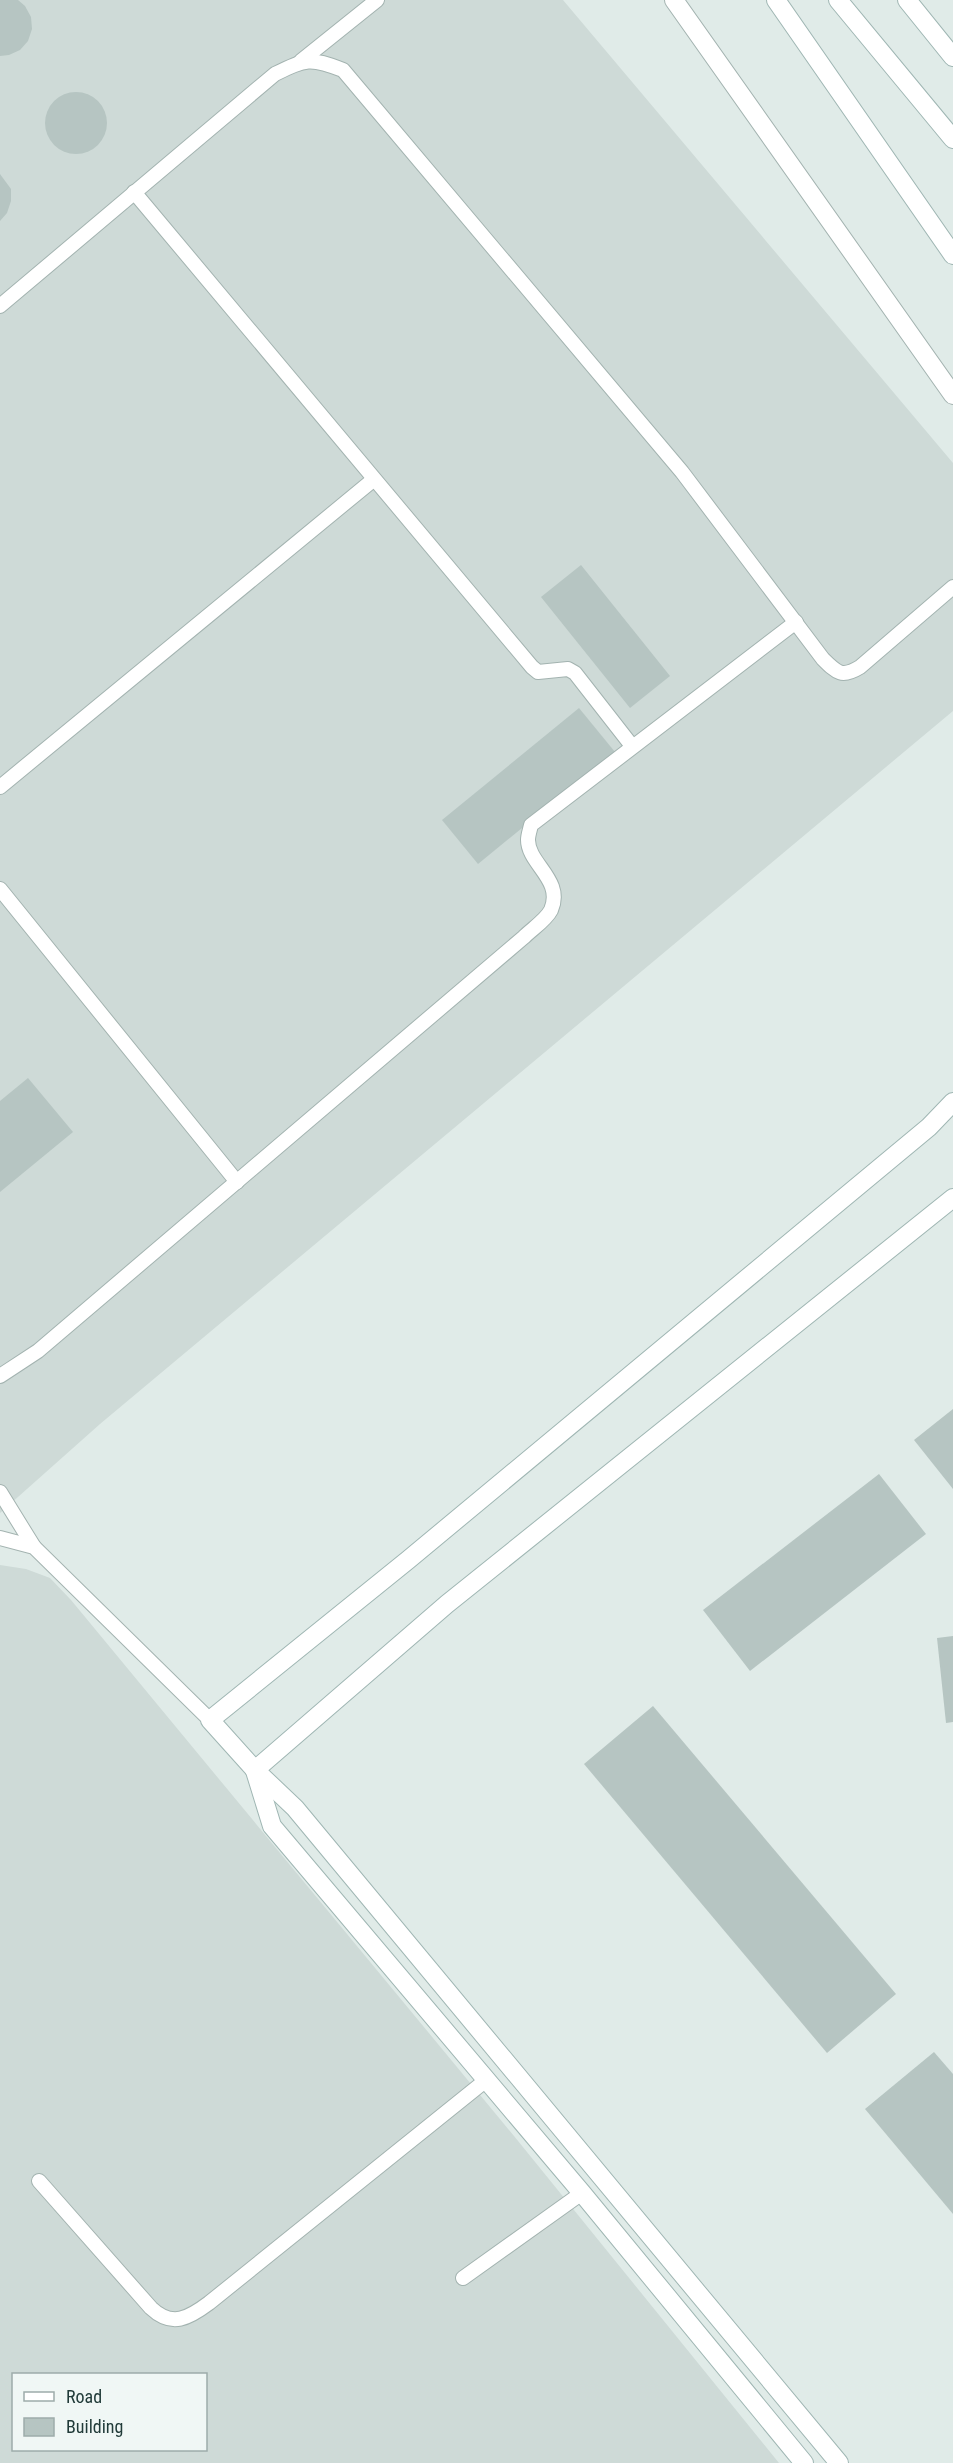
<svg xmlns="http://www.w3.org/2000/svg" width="953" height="2463" viewBox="0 0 953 2463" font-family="'Roboto Condensed',sans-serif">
  <rect width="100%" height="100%" fill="#e0ebe8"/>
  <g fill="#cedad7" fill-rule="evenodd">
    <polygon points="0,0 563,0 953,463 953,711 100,1424 0,1513"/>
    <path d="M0,1565L26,1569L50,1578L71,1600L514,2136L779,2463H0ZM14,2374H206V2450H14Z"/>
  </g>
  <g fill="#b6c5c2">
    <polygon points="0,0 18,0 25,6 31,17 32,29 28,41 20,50 9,55 0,56"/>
    <circle cx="76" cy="123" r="31"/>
    <polygon points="0,174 11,189 11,201 7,213 0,221"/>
    <polygon points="581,565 670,676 630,708 541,597"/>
    <polygon points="579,708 615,752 478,864 442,820"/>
    <polygon points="28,1078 73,1132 0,1192 0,1101"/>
    <polygon points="953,1409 953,1489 914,1440"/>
    <polygon points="879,1474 926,1534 750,1671 703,1610"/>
    <polygon points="953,1636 953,1722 946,1723 937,1638"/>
    <polygon points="653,1706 896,1994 827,2053 584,1764"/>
    <polygon points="934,2052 953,2074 953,2214 865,2109"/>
  </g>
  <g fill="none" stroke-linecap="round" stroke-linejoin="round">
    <g stroke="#a3b3b0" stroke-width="16">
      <g id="service">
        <polyline points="301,61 377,0"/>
        <polyline points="134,192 532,667 538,672 568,669 575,673 632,746"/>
        <path d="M0,306L275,74C306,59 310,57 343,70L682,472L823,659C837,673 842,678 860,667L953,587"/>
        <polyline points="0,787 373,480"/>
        <polyline points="0,889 237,1182"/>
        <path d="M0,1376L38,1351L524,937C532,929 546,920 551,910C564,880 528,864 528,840C528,835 530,830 531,825L796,622"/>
        <polyline points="0,1492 34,1547"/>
        <polyline points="0,1538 34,1547 210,1720"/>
        <path d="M39,2181L151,2308C172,2328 189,2318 209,2303L485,2081"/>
        <polyline points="463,2278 582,2193"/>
      </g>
    </g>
    <g stroke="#a3b3b0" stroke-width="20">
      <polyline id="tertiary" points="674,0 953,395"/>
    </g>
    <g stroke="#9fb6b3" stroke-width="20">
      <g id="secondary">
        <polyline points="776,0 953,255"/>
        <polyline points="838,0 953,139"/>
        <polyline points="907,0 953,57"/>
        <polyline points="255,1770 447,1604 953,1198"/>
        <polyline points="255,1771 272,1826 582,2193 804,2463"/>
        <polyline points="839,2463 295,1808 255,1770 210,1720 408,1560 929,1127 953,1102"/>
      </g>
    </g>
    <use href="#service" stroke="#fff" stroke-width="14"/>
    <use href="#tertiary" stroke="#fff" stroke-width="18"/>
    <use href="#secondary" stroke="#fff" stroke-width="18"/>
  </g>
  <rect x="12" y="2373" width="195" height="78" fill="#f0f7f5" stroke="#9dacaa" stroke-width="1.5"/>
  <rect x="24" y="2392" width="30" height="9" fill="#ffffff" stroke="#9dacaa" stroke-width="1.5"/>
  <text x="66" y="2403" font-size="18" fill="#213b39">Road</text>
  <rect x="24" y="2418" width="30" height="18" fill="#b6c5c2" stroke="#9dacaa" stroke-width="1.5"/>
  <text x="66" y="2433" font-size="18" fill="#213b39">Building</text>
</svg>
